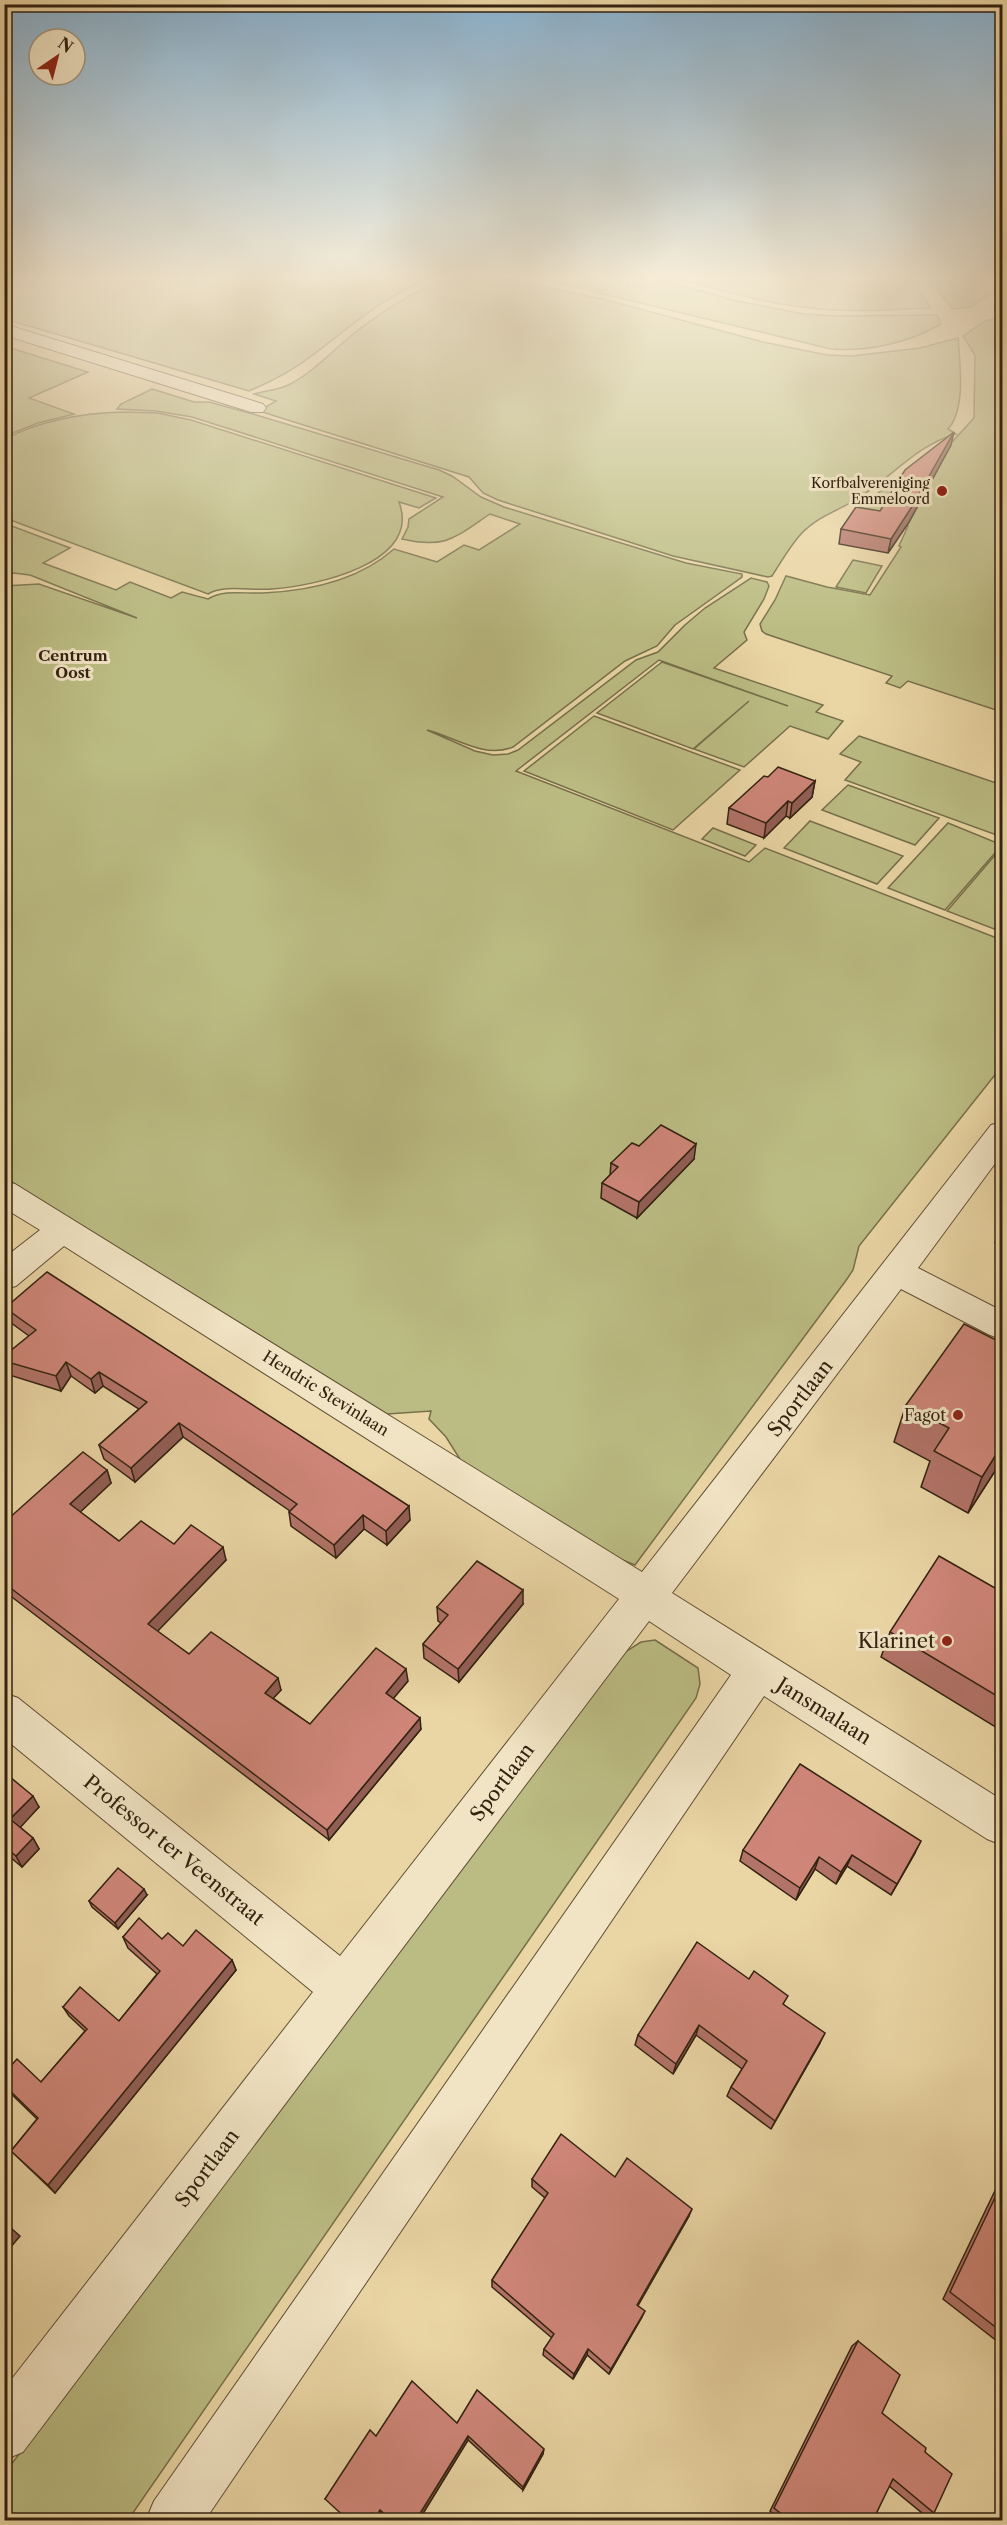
<svg xmlns="http://www.w3.org/2000/svg" width="1007" height="2525" viewBox="0 0 1007 2525" font-family="'Libre Caslon Text',serif">
  <rect width="100%" height="100%" fill="#ead5a4"/>
  <filter id="stains"><feTurbulence type="fractalNoise" baseFrequency=".00333" numOctaves="4"/><feColorMatrix values="0 0 0 0 .2 0 0 0 0 .09 0 0 0 0 .02 0 0 0 .5 -.17"/></filter>
  <radialGradient id="worn" r=".72"><stop offset=".6" stop-color="#630" stop-opacity="0"/><stop offset="1" stop-color="#630" stop-opacity=".3"/></radialGradient>
  <g fill="#bbbc83" stroke="#766f4a" stroke-width="1.5">
    <path d="M4,278H431C386,294 348,329 310,357C291,372 270,382 249,391L5,319Z"/>
    <path d="M448,278H500L603,299L763,342L827,355L852,356L920,348L958,338C960,363 966,410 948,429L956,434C917,445 894,475 860,497C841,510 817,516 801,534C790,546 781,562 772,576L768,577L673,556L498,500L483,493L469,477L259,411L276,401L254,394C264,391 276,390 286,386C312,374 331,352 352,335C381,312 414,291 448,278Z"/>
    <path d="M537,278H654L737,301L804,314L833,316L937,315L941,324C909,343 867,352 831,349Z"/>
    <path d="M676,278H912L931,308C888,310 845,313 802,307C759,302 718,289 676,278Z"/>
    <polygon points="927,278 1002,278 1002,285 971,307 953,309"/>
    <polygon points="987,320 1002,320 1002,712 908,681 900,688 886,683 892,676 766,634 762,631 760,624 775,600 786,576 827,587 870,595 901,547 899,546 908,526 853,513 934,449 951,443 974,418 975,355 963,336"/>
    <polygon points="4,346 88,372 29,398 74,414 38,423 5,436"/>
    <path d="M152,389L194,402H209L253,414L439,470L452,476L481,497L504,507L686,563L742,574V577L675,625L657,646L625,661L513,747C484,759 455,737 427,730L475,751L493,755L508,754L518,750L636,660L658,652L685,625L705,608L751,578L767,582L769,586L764,599L744,632L747,640L714,668L823,705L816,712L843,721L828,739L790,726L744,767L694,749L749,701L693,749L597,713L662,662L788,706L659,660L516,771L749,862L765,848L1002,940V1066L859,1246L853,1270L847,1279L635,1565L600,1551L463,1464L446,1437L429,1419L431,1411L387,1414L5,1178V586L39,584L137,618L30,575L5,572L4,523L70,548L43,563L116,590L130,582L171,598L182,592L208,599C225,589 244,594 263,593C308,591 359,580 394,549L437,562L464,545L479,550L520,524L490,514C454,538 446,549 402,539L408,527L409,519L443,497L192,417L156,411L117,409L121,404Z"/>
    <path d="M124,412L158,413L191,420L436,498L419,508L399,502C422,564 314,586 272,589C252,591 224,584 208,594L5,518V439C41,420 83,413 124,412Z"/>
    <polygon points="853,560 882,566 866,593 836,587"/>
    <polygon points="594,716 740,770 673,830 524,771"/>
    <polygon points="859,736 1002,785 1002,837 845,780 861,762 840,754"/>
    <polygon points="848,785 939,818 915,845 822,810"/>
    <polygon points="810,821 903,856 877,884 784,848"/>
    <polygon points="948,823 1002,845 945,910 888,888"/>
    <polygon points="713,828 756,845 745,856 702,839"/>
    <polygon points="1002,847 1002,932 947,911"/>
    <polygon points="655,1640 698,1668 700,1684 696,1698 128,2520 5,2520 4,2474 625,1652 641,1642"/>
  </g>
  <g fill="none" stroke-linecap="round" stroke-linejoin="round">
    <g stroke="#604f35" stroke-width="2">
      <g id="street">
        <polygon points="4,324 263,404 266,408 263,412 251,412 4,335"/>
        <polygon points="1002,1122 1002,1154 918,1268 1002,1311 1002,1339 990,1335 901,1289 672,1593 1002,1800 1002,1845 987,1839 764,1696 205,2520 146,2520 154,2501 731,1675 649,1621 23,2452 4,2460 4,2389 313,1992 4,1738 4,1693 18,1698 340,1956 619,1599 64,1246 16,1286 4,1289 4,1258 40,1230 4,1208 4,1181 15,1184 642,1572 991,1125"/>
      </g>
    </g>
    <use href="#street" fill="#f1e4c4" fill-rule="evenodd"/>
  </g>
  <g fill="#b27368" stroke="#322210" stroke-width="1.5">
    <polygon points="951,445 909,522 888,553 839,544 841,529 880,511"/>
    <polygon points="768,777 815,781 812,797 790,818 786,816 764,838 727,824 729,808"/>
    <polygon points="639,1146 694,1159 637,1218 601,1198 602,1183 610,1175 611,1163"/>
    <polygon points="1002,1225 1002,1247 995,1243 1000,1228"/>
    <polygon points="5,1308 410,1520 387,1545 364,1529 336,1558 291,1526 289,1512 290,1511 183,1437 135,1482 104,1459 99,1445 139,1409 103,1386 95,1393 71,1376 61,1391 6,1374 4,1369 4,1356 29,1336 10,1322"/>
    <polygon points="1002,1343 1002,1476 995,1471 968,1513 921,1487 930,1461 894,1442 906,1405"/>
    <polygon points="107,1470 111,1483 80,1512 119,1541 174,1544 226,1560 157,1631 189,1654 281,1690 273,1698 310,1724 408,1681 393,1698 421,1729 329,1840 4,1591 4,1519 7,1520"/>
    <polygon points="1002,1592 1002,1731 881,1657 890,1632"/>
    <polygon points="523,1604 459,1682 424,1658 423,1644 441,1623 438,1621 437,1607"/>
    <polygon points="4,1772 39,1807 20,1827 33,1838 39,1849 22,1867 4,1852"/>
    <polygon points="743,1850 915,1853 891,1895 847,1866 836,1884 815,1869 796,1900 740,1861"/>
    <polygon points="147,1895 118,1929 92,1907 89,1901"/>
    <polygon points="123,1937 162,1939 183,1946 232,1960 236,1970 55,2193 11,2151 37,2119 4,2087 4,2073 41,2082 85,2031 69,2016 63,2007 119,2021 157,1974 128,1948"/>
    <polygon points="784,2005 820,2043 771,2129 727,2096 731,2087 742,2069 696,2035 673,2074 635,2045 638,2035"/>
    <polygon points="1002,2176 1002,2345 943,2299"/>
    <polygon points="615,2177 689,2216 638,2305 642,2317 609,2374 587,2355 573,2379 543,2355 544,2349 552,2338 492,2287 492,2280 545,2198 532,2187 532,2179"/>
    <polygon points="858,2341 882,2413 925,2452 934,2513 927,2517 889,2486 873,2520 780,2520 770,2511 852,2346"/>
    <polygon points="457,2423 543,2454 523,2490 468,2440 419,2520 390,2520 382,2513 378,2520 374,2516 325,2499 376,2436"/>
  </g>
  <g fill="#915e55" stroke="#322210" stroke-width="1.5">
    <polygon points="954,432 951,445 909,522 888,553 891,539"/>
    <polygon points="815,781 812,797 790,818 792,803"/>
    <polygon points="788,801 786,816 764,838 766,823"/>
    <polygon points="696,1144 694,1159 637,1218 639,1202"/>
    <polygon points="66,1362 71,1376 61,1391 56,1376"/>
    <polygon points="99,1372 103,1386 95,1393 91,1379"/>
    <polygon points="179,1423 183,1437 135,1482 131,1468"/>
    <polygon points="1002,1445 1002,1452 995,1471 968,1513 982,1477"/>
    <polygon points="107,1470 111,1483 75,1517 70,1504"/>
    <polygon points="409,1506 410,1520 387,1545 386,1531"/>
    <polygon points="363,1515 364,1529 336,1558 334,1545"/>
    <polygon points="223,1547 226,1560 152,1637 148,1624"/>
    <polygon points="523,1590 523,1604 459,1682 458,1669"/>
    <polygon points="406,1669 408,1681 388,1705 386,1693"/>
    <polygon points="278,1678 281,1690 268,1704 265,1693"/>
    <polygon points="420,1718 421,1729 329,1840 327,1830"/>
    <polygon points="33,1796 39,1807 17,1831 10,1819"/>
    <polygon points="33,1838 39,1849 22,1867 16,1856"/>
    <polygon points="921,1841 915,1853 891,1895 897,1884"/>
    <polygon points="852,1855 847,1866 836,1884 841,1872"/>
    <polygon points="819,1857 815,1869 796,1900 800,1888"/>
    <polygon points="144,1889 147,1895 118,1929 115,1923"/>
    <polygon points="232,1960 236,1970 55,2193 48,2185"/>
    <polygon points="699,2025 696,2035 673,2074 676,2064"/>
    <polygon points="825,2033 820,2043 771,2129 775,2121"/>
    <polygon points="692,2209 689,2216 635,2311 637,2305"/>
    <polygon points="4,2211 11,2217 6,2223 4,2221"/>
    <polygon points="12,2229 20,2236 4,2255 4,2239"/>
    <polygon points="645,2311 642,2317 609,2374 611,2369"/>
    <polygon points="588,2349 587,2355 573,2379 574,2374"/>
    <polygon points="468,2436 468,2440 419,2520 416,2520"/>
    <polygon points="544,2449 543,2454 523,2490 523,2487"/>
    <polygon points="380,2510 382,2513 378,2520 376,2517"/>
    <polygon points="372,2513 374,2516 372,2520 367,2520"/>
  </g>
  <g fill="#cf8679" stroke="#322210" stroke-width="1.5">
    <polygon points="954,432 911,508 891,539 841,529 856,507 880,511 905,470"/>
    <polygon points="778,767 815,781 792,803 788,801 766,823 729,808 764,776 768,777"/>
    <polygon points="661,1125 696,1144 639,1202 602,1183 618,1167 611,1163 632,1143 639,1146"/>
    <polygon points="47,1272 409,1506 386,1531 363,1515 334,1545 289,1512 297,1504 179,1423 131,1468 99,1445 147,1402 99,1372 91,1379 66,1362 56,1376 4,1361 4,1356 36,1330 5,1308"/>
    <polygon points="964,1324 1002,1343 1002,1445 982,1477 934,1451 949,1428 906,1405"/>
    <polygon points="83,1452 107,1470 70,1504 119,1541 141,1521 174,1544 191,1525 223,1547 148,1624 189,1654 211,1632 278,1678 265,1693 310,1724 376,1648 406,1669 386,1693 420,1718 327,1830 4,1583 4,1519 7,1520"/>
    <polygon points="939,1556 1002,1592 1002,1699 890,1632"/>
    <polygon points="477,1561 523,1590 458,1669 423,1644 448,1615 437,1607"/>
    <polygon points="800,1764 921,1841 897,1884 852,1855 841,1872 819,1857 800,1888 743,1850"/>
    <polygon points="4,1772 33,1796 10,1819 33,1838 16,1856 4,1846"/>
    <polygon points="118,1868 144,1889 115,1923 89,1901"/>
    <polygon points="139,1918 162,1939 168,1933 183,1946 196,1930 232,1960 48,2185 11,2151 38,2118 4,2085 4,2073 17,2059 41,2082 87,2029 63,2007 80,1987 119,2021 160,1971 123,1937"/>
    <polygon points="697,1942 749,1979 754,1971 788,1996 783,2004 825,2033 775,2121 731,2087 747,2061 699,2025 676,2064 638,2035"/>
    <polygon points="561,2134 615,2177 627,2158 692,2209 637,2305 645,2311 611,2369 588,2349 574,2374 544,2349 554,2334 492,2280 548,2193 532,2179"/>
    <polygon points="1002,2183 1002,2332 950,2292"/>
    <polygon points="4,2221 12,2229 4,2239"/>
    <polygon points="858,2341 900,2375 882,2413 926,2448 925,2452 952,2474 934,2513 893,2479 873,2520 789,2520 774,2508"/>
    <polygon points="412,2381 457,2423 477,2390 544,2449 523,2487 468,2436 416,2520 391,2520 380,2510 376,2517 372,2513 367,2520 348,2520 325,2499 370,2430 376,2436"/>
  </g>
  <linearGradient id="sky" x2="0" y2="1"><stop stop-color="#8ab4d3"/><stop offset="0.44" stop-color="#f6ecd6"/><stop offset="1" stop-color="#f6ecd6" stop-opacity="0"/></linearGradient>
  <rect width="1007" height="631" fill="url(#sky)"/>
  <g fill="#8f2418" stroke="#f1e4c4" stroke-width="2">
    <circle cx="942" cy="491" r="6"/>
    <circle cx="958" cy="1415" r="6"/>
    <circle cx="947" cy="1641" r="6"/>
  </g>
  <g text-anchor="middle" dominant-baseline="central" stroke-width="6" stroke-linejoin="round" paint-order="stroke">
    <g font-size="14" fill="#322210" stroke="#f1e4c4" text-anchor="end">
      <text x="930" y="483">Korfbalvereniging<tspan x="930" dy="16">Emmeloord</tspan></text>
    </g>
    <g font-size="15" font-weight="bold" fill="#322210" stroke="#f1e4c4">
      <text x="73" y="655">Centrum<tspan x="73" dy="17">Oost</tspan></text>
    </g>
    <g font-size="16" fill="#322210" stroke="#f1e4c4">
      <text transform="translate(326 1393) rotate(32)">Hendric Stevinlaan</text>
    </g>
    <g font-size="16" fill="#322210" stroke="#f1e4c4" text-anchor="end">
      <text x="946" y="1415">Fagot</text>
    </g>
    <g font-size="20" fill="#322210" stroke="#f1e4c4">
      <text transform="translate(800 1398) rotate(-52)">Sportlaan</text>
      <text transform="translate(824 1711) rotate(32)">Jansmalaan</text>
      <text transform="translate(502 1782) rotate(-53)">Sportlaan</text>
      <text transform="translate(174 1850) rotate(39)">Professor ter Veenstraat</text>
      <text transform="translate(207 2168) rotate(-53)">Sportlaan</text>
    </g>
    <g font-size="20" fill="#322210" stroke="#f1e4c4" text-anchor="end">
      <text x="935" y="1641">Klarinet</text>
    </g>
  </g>
  <rect width="1007" height="2525" fill="none" stroke="#ead5a4" stroke-width="24"/>
  <rect x="6" y="6" width="995" height="2513" fill="none" stroke="#322210" stroke-width="3"/>
  <rect x="12" y="12" width="983" height="2501" fill="none" stroke="#322210" stroke-width="1.5"/>
  <g transform="translate(57 57) rotate(35)"><circle r="28" fill="#f1e4c4" stroke="#a5967c" stroke-width="1.5"/>
  <path d="M0-4.5L10 22L0 15L-10 22Z" fill="#8f2418"/>
  <text y="-9" font-size="16" font-weight="bold" text-anchor="middle" fill="#322210">N</text>
  </g>
  <rect width="100%" height="100%" filter="url(#stains)"/>
  <rect width="100%" height="100%" fill="url(#worn)"/>
</svg>
